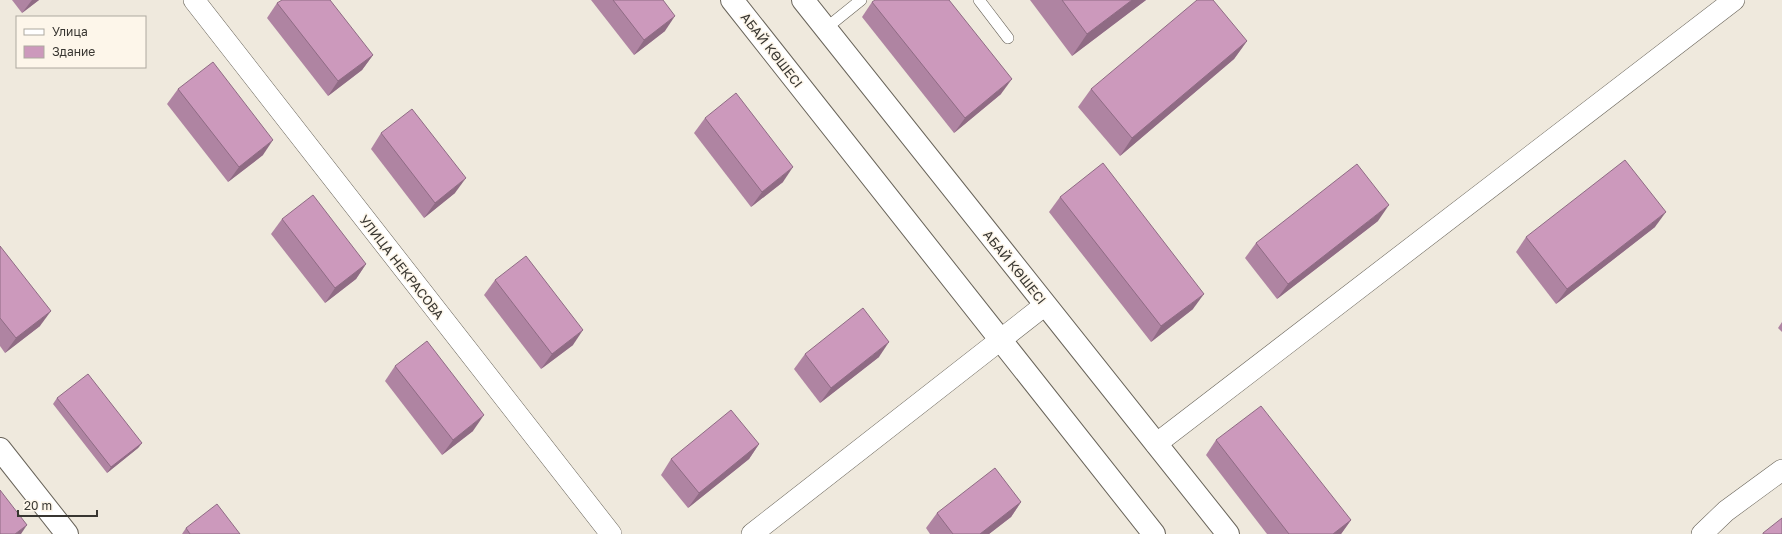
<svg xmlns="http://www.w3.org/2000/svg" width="1782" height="534" viewBox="0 0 1782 534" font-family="'Golos Text',sans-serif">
  <rect width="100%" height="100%" fill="#efe9dd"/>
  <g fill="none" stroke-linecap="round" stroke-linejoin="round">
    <g stroke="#69645a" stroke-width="12">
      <g id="service">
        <polyline points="979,0 1008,38"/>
        <polyline points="825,29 861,0"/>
      </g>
    </g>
    <g stroke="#69645a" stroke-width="22">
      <g id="minor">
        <polyline points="194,0 611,534"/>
        <polyline points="1156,444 1734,0"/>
        <polyline points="752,534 1045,305"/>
        <polyline points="1702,534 1726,511 1782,470"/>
      </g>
    </g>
    <g stroke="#69645a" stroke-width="24">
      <g id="tertiary">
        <polyline points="732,0 1154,534"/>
        <polyline points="803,0 1228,534"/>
        <polyline points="0,449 67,534"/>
      </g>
    </g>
    <use href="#service" stroke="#fff" stroke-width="11"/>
    <use href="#minor" stroke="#fff" stroke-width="21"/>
    <use href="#tertiary" stroke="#fff" stroke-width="22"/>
  </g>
  <g fill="#af84a2">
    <polygon points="12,0 39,0 22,13"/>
    <polygon points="591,0 663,0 665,31 634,55"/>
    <polygon points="1030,0 1146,0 1072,56"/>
    <polygon points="872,2 1001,94 954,133 862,17"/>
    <polygon points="277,3 373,55 362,70 328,96 267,18"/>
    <polygon points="1247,41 1234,59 1120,156 1078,107 1091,89"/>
    <polygon points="178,89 263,155 228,182 167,104"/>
    <polygon points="705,118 783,182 751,207 694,133"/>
    <polygon points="381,133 455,193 424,218 371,149"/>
    <polygon points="1060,197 1193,309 1151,342 1049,212"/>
    <polygon points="282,219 366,264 356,279 325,303 271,234"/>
    <polygon points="1378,221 1277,299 1245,258 1256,243"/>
    <polygon points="1655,227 1556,304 1516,252 1526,237"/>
    <polygon points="0,246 40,326 5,353 0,346"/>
    <polygon points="495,280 573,345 541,369 484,295"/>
    <polygon points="1782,322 1782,332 1778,328"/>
    <polygon points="805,354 879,357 820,403 794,369"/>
    <polygon points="395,366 473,431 442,455 385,381"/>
    <polygon points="57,398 142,443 138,448 107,473 53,404"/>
    <polygon points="1216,440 1351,520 1341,534 1267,534 1206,455"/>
    <polygon points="759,444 749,459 688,508 661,475 671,459"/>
    <polygon points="1021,502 1011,517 989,534 930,534 926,528 937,513"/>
    <polygon points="186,528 240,534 182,534"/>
  </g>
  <g fill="#8f6b84">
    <polygon points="32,0 39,0 22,13"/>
    <polygon points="1132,0 1146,0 1072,56 1087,34"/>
    <polygon points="675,16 665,31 634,55 644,40"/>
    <polygon points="1247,41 1234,59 1120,156 1132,138"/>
    <polygon points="373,55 362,70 328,96 338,81"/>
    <polygon points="1012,79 1001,94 954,133 965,118"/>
    <polygon points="273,140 263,155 228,182 239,167"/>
    <polygon points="793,167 783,182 751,207 762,192"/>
    <polygon points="466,178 455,193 424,218 435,203"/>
    <polygon points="1389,205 1378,221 1277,299 1288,284"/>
    <polygon points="1666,212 1655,227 1556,304 1567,289"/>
    <polygon points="366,264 356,279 325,303 335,288"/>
    <polygon points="1204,294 1193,309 1151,342 1161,326"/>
    <polygon points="51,311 40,326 5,353 16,338"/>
    <polygon points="583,330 573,345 541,369 552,354"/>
    <polygon points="889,342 879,357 820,403 831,388"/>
    <polygon points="484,415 473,431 442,455 453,440"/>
    <polygon points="142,443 138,448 107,473 111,467"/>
    <polygon points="759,444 749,459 688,508 699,493"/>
    <polygon points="1021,502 1011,517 989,534 980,534"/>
    <polygon points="1351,520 1341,534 1333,534"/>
    <polygon points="27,525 21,534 15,534"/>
  </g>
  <g fill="#cc99bc" stroke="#8f6b84">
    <polygon points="282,0 330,0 373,55 338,81 277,3"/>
    <polygon points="613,0 663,0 675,16 644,40"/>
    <polygon points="875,0 949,0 1012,79 965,118 872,2"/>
    <polygon points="1062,0 1132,0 1087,34"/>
    <polygon points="1197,0 1213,0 1247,41 1132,138 1091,89"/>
    <polygon points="213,62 273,140 239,167 178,89"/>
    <polygon points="736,93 793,167 762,192 705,118"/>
    <polygon points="412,109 466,178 435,203 381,133"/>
    <polygon points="1625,160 1666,212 1567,289 1526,237"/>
    <polygon points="1103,163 1204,294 1161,326 1060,197"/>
    <polygon points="1357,164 1389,205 1288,284 1256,243"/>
    <polygon points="313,195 366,264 335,288 282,219"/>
    <polygon points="0,246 51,311 16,338 0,318"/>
    <polygon points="526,256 583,330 552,354 495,280"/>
    <polygon points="863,308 889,342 831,388 805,354"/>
    <polygon points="427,341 484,415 453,440 395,366"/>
    <polygon points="88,374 142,443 111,467 57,398"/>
    <polygon points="1261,406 1351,520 1333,534 1289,534 1216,440"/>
    <polygon points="731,410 759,444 699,493 671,459"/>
    <polygon points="995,468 1021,502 980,534 953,534 937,513"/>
    <polygon points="0,490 27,525 15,534 0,534"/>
    <polygon points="217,504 240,534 190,534 186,528"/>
    <polygon points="1782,518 1782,534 1763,534 1763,533"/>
  </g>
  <g text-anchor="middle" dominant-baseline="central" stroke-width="3" stroke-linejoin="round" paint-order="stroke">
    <g font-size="13" fill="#383631" stroke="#fdf6ea">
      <text transform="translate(772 50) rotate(52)">АБАЙ КӨШЕСІ</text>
      <text transform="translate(402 267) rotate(52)">УЛИЦА НЕКРАСОВА</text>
      <text transform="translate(1015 267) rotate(51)">АБАЙ КӨШЕСІ</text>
    </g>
  </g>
  <rect x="16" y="16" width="130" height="52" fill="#fdf6ea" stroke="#aea9a0"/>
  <rect x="24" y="29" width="20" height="6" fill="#ffffff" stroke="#aea9a0"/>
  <text x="52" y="36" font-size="12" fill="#383631">Улица</text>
  <rect x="24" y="46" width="20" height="12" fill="#cc99bc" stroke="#aea9a0"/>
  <text x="52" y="56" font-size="12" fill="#383631">Здание</text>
  <path d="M18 510v6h79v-6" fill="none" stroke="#383631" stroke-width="2"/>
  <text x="24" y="510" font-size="12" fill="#383631" stroke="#fdf6ea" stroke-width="3" paint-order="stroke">20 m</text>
</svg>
